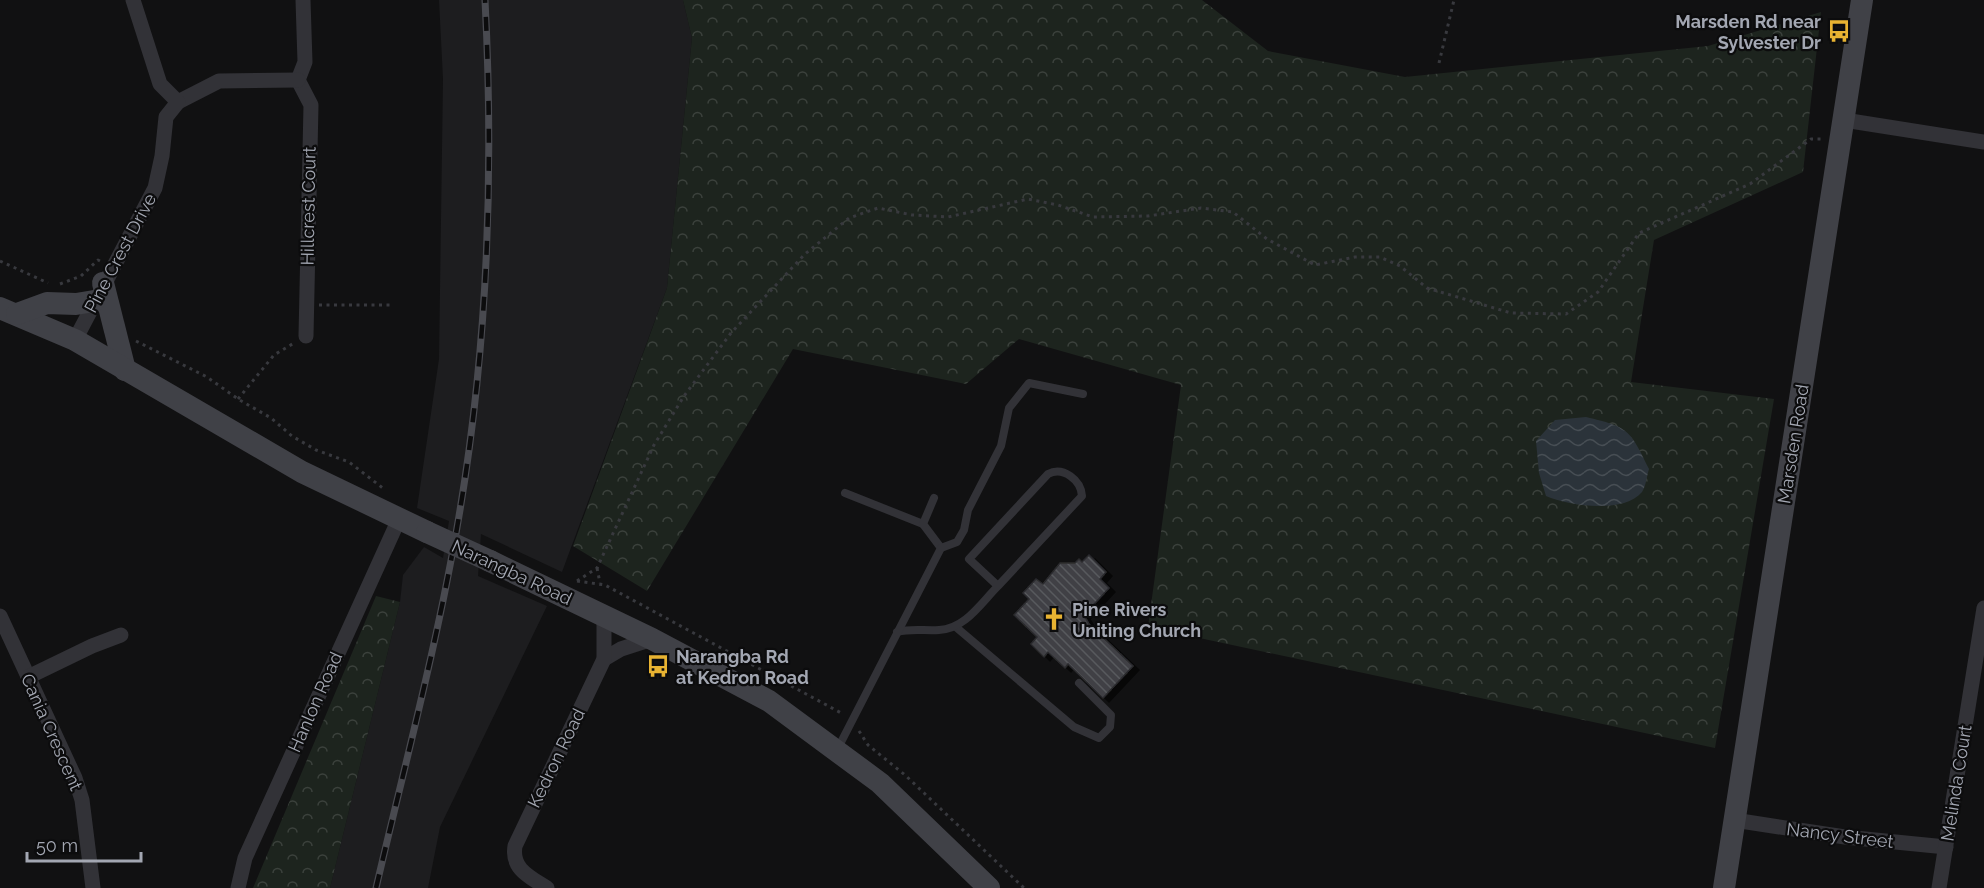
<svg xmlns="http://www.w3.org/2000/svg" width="1984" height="888" viewBox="0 0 1984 888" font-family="Raleway,sans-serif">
  <defs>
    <pattern id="forest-crowns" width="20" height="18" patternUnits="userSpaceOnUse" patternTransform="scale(1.5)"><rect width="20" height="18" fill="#1d241e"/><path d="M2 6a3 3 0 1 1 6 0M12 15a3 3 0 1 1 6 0" fill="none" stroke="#3b413c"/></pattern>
    <pattern id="water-waves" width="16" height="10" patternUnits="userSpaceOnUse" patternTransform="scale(1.5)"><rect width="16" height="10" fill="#2b333a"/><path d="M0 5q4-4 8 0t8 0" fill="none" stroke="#474e54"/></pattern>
    <pattern id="building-back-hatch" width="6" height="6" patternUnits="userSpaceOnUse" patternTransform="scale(1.5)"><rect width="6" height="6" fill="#404145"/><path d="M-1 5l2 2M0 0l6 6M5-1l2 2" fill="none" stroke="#585a5d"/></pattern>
    <filter id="shadow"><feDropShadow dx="6" dy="4" stdDeviation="0" flood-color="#0009"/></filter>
  </defs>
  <rect width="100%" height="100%" fill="#111112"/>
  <polygon fill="#1d1d1f" points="439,0 683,0 692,38 667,288 562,572 481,534 478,576 547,606 440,827 428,888 330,888 400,602 403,575 424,547 443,558 449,521 417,508 439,359 443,79"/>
  <g fill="url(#forest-crowns)">
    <polygon points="683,0 1202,0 1268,51 1405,77 1708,46 1821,12 1803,172 1654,240 1631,382 1774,399 1715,748 1148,627 1181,385 1019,339 966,384 793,349 647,591 573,546 667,288 692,38"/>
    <polygon points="376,596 400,602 330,888 253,888"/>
  </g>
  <path fill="url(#water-waves)" d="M1586,417C1628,427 1630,429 1649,469C1647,475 1646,486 1642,492C1624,514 1569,506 1546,496L1539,473L1536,441L1555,420Z"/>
  <polygon fill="url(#building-back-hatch)" stroke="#2b2b2e" stroke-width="1.5" filter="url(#shadow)" points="1089,555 1106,572 1100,579 1109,588 1084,615 1089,624 1133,666 1103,698 1068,664 1065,668 1048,652 1044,657 1031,644 1037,637 1014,615 1029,599 1023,593 1036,579 1043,584 1060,563 1075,563 1079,559 1082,562"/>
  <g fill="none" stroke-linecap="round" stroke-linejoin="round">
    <g stroke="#38393e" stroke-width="3" stroke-dasharray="3 4.5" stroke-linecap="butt">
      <polyline points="1439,63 1454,0"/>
      <polyline points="0,261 48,283"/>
      <polyline points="60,284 81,276 98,260 102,262"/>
      <polyline points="319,305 390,305"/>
      <polyline points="136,341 207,377 238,399 271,418 292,436 316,450 349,462 384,489"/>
      <polyline points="238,399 274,355 294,343"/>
      <polyline points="597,568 600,583"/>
      <polyline points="577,581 597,568 654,445 684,396 731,333 805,254 849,218 878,208 912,215 948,217 1028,199 1058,205 1093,217 1148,216 1201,208 1233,212 1267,239 1315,265 1355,257 1380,257 1400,266 1427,288 1511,313 1566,314 1598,292 1639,233 1750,184 1811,139 1821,139"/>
      <polyline points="577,581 605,585 843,714"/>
      <polyline points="859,731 868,745 905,775 1024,888"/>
    </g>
    <g stroke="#323237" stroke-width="8">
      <polyline points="845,493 923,524"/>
      <polyline points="934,498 923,524 941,548"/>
      <polyline points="957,628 1074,727 1099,738 1110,727 1111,715 1079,683"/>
      <path d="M897,632C912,628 924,631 939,630C965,629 981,603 998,586L969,559L1048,474C1063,466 1081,480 1082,496L998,586"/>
      <polyline points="838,748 941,548 957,542 964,530 968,510 1001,446 1009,408 1029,383 1083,394"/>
    </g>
    <g stroke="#323237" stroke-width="15">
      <polyline points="298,80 311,105 306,336"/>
      <polyline points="298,80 305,62 303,0"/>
      <polyline points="178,102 219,81 298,80"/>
      <polyline points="1844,120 1984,142"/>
      <polyline points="75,340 155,188 162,156 166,117 178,102 160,84 133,0"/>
      <polyline points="0,616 75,778 82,800 93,888"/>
      <polyline points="604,659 621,649 652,639"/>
      <polyline points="28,677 92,646 121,635"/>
      <polyline points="1734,820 1845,837 1946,847"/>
      <polyline points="238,888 245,858 399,519"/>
      <path d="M547,888C530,877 511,869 515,846L604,659V615"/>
      <polyline points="1939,888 1984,608"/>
    </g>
    <g stroke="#404147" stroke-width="22">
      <polyline points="103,283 125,370"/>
      <polyline points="0,308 75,340 302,472 427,532"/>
      <polyline points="17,314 47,303 76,304 94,301"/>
      <polyline points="490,561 652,639 769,701 880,783 989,888"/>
      <polyline points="1724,888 1862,0"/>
    </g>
    <g stroke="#494a50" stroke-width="7">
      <path id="rail" d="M376,888C405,764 438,641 459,516C488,345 494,173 485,0"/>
    </g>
    <use href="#rail" stroke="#0c0c0d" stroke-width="4.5" stroke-dasharray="14" stroke-linecap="butt"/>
    <polyline stroke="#404147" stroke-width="22" points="427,532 490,561"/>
  </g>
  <defs>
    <g id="bus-bare" transform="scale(1.8)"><path d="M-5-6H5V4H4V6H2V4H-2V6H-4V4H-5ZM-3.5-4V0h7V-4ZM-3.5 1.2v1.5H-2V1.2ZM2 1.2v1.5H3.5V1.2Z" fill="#e8b332" stroke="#0c0c0d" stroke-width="2.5" paint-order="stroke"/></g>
    <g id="church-bare" transform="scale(1.8)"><path d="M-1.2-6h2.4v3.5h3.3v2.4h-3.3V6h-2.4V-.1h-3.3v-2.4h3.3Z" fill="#e8b332" stroke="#0c0c0d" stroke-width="2.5" paint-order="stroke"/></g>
  </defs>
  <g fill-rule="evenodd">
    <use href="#bus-bare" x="1839" y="31"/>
    <use href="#church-bare" x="1054" y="619"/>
    <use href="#bus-bare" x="658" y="666"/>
  </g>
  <g text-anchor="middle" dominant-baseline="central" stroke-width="4.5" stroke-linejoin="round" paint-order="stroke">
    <g font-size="18" font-weight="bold" fill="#a3a7b2" stroke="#0c0c0d" text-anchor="start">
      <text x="1821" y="21" text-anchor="end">Marsden Rd near<tspan x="1821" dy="21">Sylvester Dr</tspan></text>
      <text x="1072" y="609">Pine Rivers<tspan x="1072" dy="21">Uniting Church</tspan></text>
      <text x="676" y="656">Narangba Rd<tspan x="676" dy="21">at Kedron Road</tspan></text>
    </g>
    <g font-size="18" fill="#a3a7b2" stroke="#0c0c0d">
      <text transform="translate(308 206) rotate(-89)">Hillcrest Court</text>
      <text transform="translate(120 253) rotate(-62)">Pine Crest Drive</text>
      <text transform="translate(1793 444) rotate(-81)">Marsden Road</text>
      <text transform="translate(512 572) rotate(25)">Narangba Road</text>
      <text transform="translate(315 702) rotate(-66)">Hanlon Road</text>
      <text transform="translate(52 732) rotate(66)">Cania Crescent</text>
      <text transform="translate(556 758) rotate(-64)">Kedron Road</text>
      <text transform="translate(1956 783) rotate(-81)">Melinda Court</text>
      <text transform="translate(1840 835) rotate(7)">Nancy Street</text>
    </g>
  </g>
  <path d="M27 852v9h114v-9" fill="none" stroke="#a3a7b2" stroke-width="3"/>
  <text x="36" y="852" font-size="18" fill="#a3a7b2" stroke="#0c0c0d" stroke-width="4.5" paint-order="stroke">50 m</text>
</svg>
